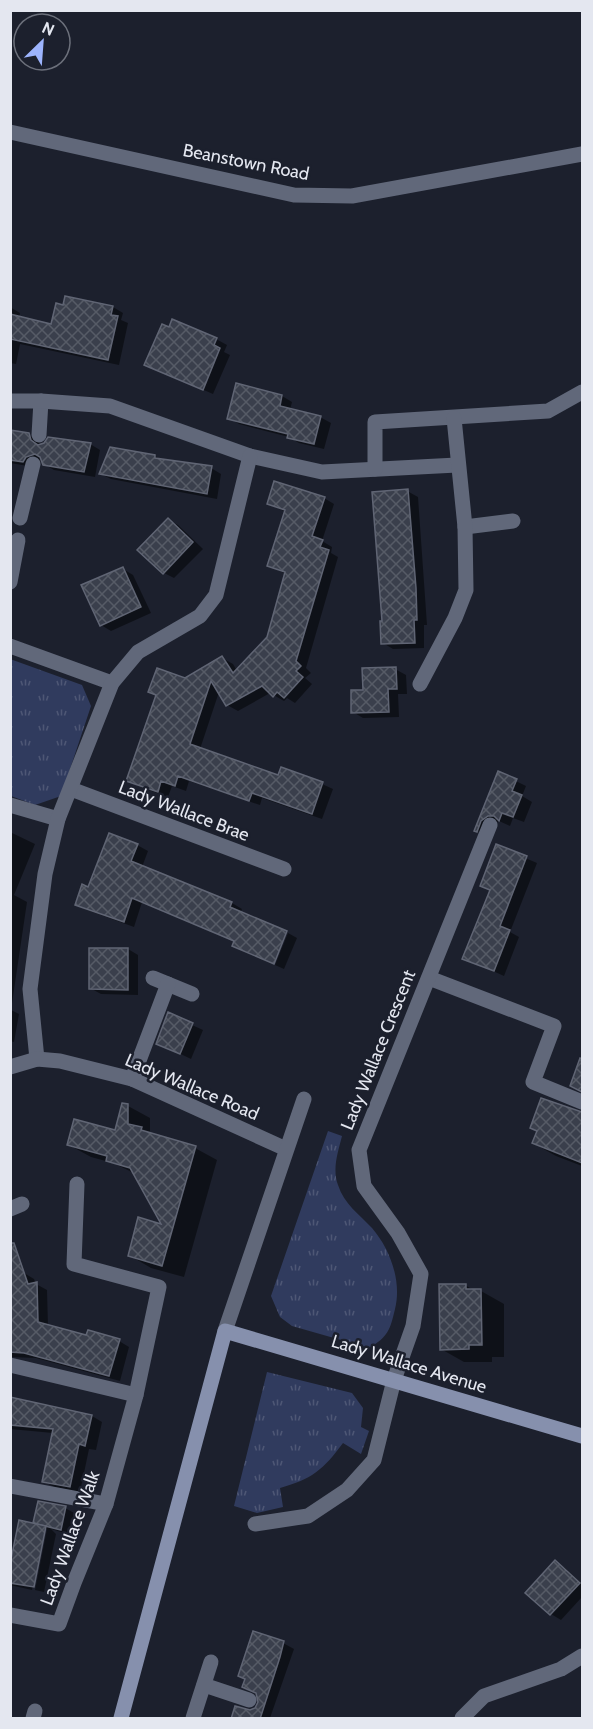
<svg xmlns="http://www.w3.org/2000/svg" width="593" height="1729" viewBox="0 0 593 1729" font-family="Cabin,sans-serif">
  <defs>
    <pattern id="grass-tufts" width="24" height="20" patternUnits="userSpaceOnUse" patternTransform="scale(1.5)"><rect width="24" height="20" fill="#303b5e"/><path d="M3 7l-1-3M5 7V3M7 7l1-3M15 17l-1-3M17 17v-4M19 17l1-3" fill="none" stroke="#4e5775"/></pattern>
    <pattern id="building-cross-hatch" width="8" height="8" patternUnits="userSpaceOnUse" patternTransform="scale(1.5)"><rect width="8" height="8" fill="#3a3f4c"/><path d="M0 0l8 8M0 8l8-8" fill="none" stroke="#565b66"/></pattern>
  </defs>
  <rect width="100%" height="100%" fill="#1c202d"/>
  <g fill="url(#grass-tufts)">
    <polygon points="10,659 82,685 91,706 61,796 35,805 11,796"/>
    <path d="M328,1131L342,1136C338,1152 332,1169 338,1185C344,1204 359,1214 372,1228C390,1249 402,1281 395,1309C390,1330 388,1337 369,1348L292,1326L280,1317L271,1296Z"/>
    <path d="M267,1372L352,1393L363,1408L361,1427L369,1431L361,1454L343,1443C323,1470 312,1479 280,1488L283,1507L257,1513L234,1506Z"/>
  </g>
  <g fill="#0007">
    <polygon points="10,307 20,313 19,318 52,326 113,307 123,313 121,320 128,323 119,365 20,344 16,364 10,363"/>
    <polygon points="216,339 227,345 224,352 230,355 213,394 146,365"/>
    <polygon points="282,396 292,402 290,410 320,417 331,423 324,449 299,443 289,437 239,424 229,418"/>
    <polygon points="10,432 29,435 39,441 40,446 90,444 100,450 95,477 54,470 44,464 43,460 37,462 34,467 10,463"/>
    <polygon points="155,456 162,460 211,468 221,474 217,499 111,479 101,474"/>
    <polygon points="407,491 418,497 427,625 424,625 424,648 393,649 383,643"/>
    <polygon points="324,498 334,504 322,541 332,547 331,553 338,557 306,668 311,673 305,678 312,684 295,703 287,698 284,701 270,693 238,711 227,705 219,692 200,749 279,777 322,784 333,789 322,819 262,798 260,805 189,781 186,791 172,786 168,797 138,786 128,780 185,680 222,658 233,664 237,671 269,637 286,574 269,566 286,512 269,504"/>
    <polygon points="168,520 178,525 203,549 174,578 164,573"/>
    <polygon points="123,569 133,575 151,613 111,631 101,625"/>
    <polygon points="395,669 406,675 407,694 398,694 399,717 363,718 353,712 365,692"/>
    <polygon points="499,773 526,786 522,796 532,802 524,822 513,818 510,826 499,821 491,826 487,836 476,830"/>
    <polygon points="10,832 35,844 14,895 27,902 11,1010 19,1014 14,1042 10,1041"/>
    <polygon points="137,845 148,851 142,867 232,903 242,909 240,913 285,932 272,964 234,946 236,941 142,902 134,927 87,910 77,905 89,888"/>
    <polygon points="497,846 537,863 510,932 519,937 504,976 464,958 491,891 481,885"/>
    <polygon points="288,933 297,938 284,969 275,965"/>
    <polygon points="90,949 128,949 138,955 138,995 101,994 90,988"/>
    <polygon points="192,1025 203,1030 191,1059 158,1043"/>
    <polygon points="128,1106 150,1118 150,1134 195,1148 217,1160 184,1277 151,1268 129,1255 164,1226 136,1174 113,1163 91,1157 69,1145 116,1132"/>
    <polygon points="582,1112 582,1166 556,1156 533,1143 579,1113"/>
    <polygon points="24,1273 34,1279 36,1284 47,1290 48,1326 87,1337 119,1341 129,1347 120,1381 36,1358 10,1357 10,1279"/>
    <polygon points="465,1285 475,1291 481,1291 504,1304 504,1357 492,1357 492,1362 464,1362 441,1349"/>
    <polygon points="10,1399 26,1400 32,1403 92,1416 102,1422 96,1450 89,1449 80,1492 54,1487 44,1481 53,1433 10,1429"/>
    <polygon points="65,1508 76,1514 71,1535 51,1529 56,1534 44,1592 35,1590 47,1529 44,1529 32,1590 10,1585 10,1555 14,1556 42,1527"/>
    <polygon points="555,1562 565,1568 582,1584 582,1597 561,1620 551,1614 527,1592"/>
    <polygon points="283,1643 294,1649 270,1718 233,1718 256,1709 260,1703 258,1694 244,1687"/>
  </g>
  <g fill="url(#building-cross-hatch)" stroke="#606574" stroke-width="1.5">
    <polygon points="65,296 113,306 111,315 118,316 108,360 10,339 10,314 51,324 56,303 63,305"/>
    <polygon points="172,319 217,338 214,345 220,348 203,390 144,365 162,324 169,327"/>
    <polygon points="236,383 282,395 280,406 321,416 314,444 287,438 288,434 227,419"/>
    <polygon points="10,430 29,433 31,440 38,445 44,443 48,437 91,443 84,472 43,465 40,457 35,454 26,457 23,462 10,460"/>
    <polygon points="110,447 155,455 155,458 212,466 207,494 99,474"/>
    <polygon points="274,481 325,497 312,536 323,540 320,547 329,550 296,661 301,666 296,671 303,677 284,698 277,692 273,697 262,686 226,706 211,681 190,744 278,775 281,767 323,782 312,814 252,793 249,801 178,776 175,786 161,781 158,792 126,781 156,695 148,692 157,668 185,678 222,656 233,673 267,637 285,572 267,566 285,510 267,504"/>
    <polygon points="408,489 416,588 417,620 414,620 415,643 381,644 380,621 382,621 372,492"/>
    <polygon points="168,518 193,542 163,574 137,550"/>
    <polygon points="123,567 141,607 100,626 81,585"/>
    <polygon points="396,667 397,689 388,689 389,712 351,713 351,690 363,690 362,668"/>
    <polygon points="498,771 517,779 512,791 522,795 513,817 502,813 499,821 494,816 488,816 481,821 477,832 474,831"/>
    <polygon points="109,833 138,844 131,861 232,902 230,907 287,931 274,964 232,946 234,941 132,898 124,922 75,905 82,884 88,887"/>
    <polygon points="496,844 527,856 500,926 510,930 494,971 462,959 490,890 480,886"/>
    <polygon points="89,948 128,948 128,990 89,989"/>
    <polygon points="168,1012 193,1023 180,1054 156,1044"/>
    <polygon points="580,1058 582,1059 582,1092 570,1086"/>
    <polygon points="541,1098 582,1112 582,1163 532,1143 537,1131 530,1128"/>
    <polygon points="122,1103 128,1104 128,1124 142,1127 141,1130 196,1146 162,1266 128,1256 138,1217 161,1224 130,1168 106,1161 107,1156 67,1145 74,1119 115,1130"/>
    <polygon points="10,1243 14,1243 28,1284 37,1282 38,1322 86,1335 88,1330 120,1339 109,1376 24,1353 10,1352"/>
    <polygon points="439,1284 466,1284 466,1289 481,1289 482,1345 469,1345 469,1349 440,1350"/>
    <polygon points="10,1397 92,1415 85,1446 79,1444 70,1487 42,1482 53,1429 10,1425"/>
    <polygon points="38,1501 66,1506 61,1530 33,1523"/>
    <polygon points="19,1520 46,1526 34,1587 10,1583 10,1564"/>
    <polygon points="555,1560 580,1583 550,1615 525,1593"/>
    <polygon points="253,1631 284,1641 280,1657 260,1719 231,1719 235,1706 250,1710 255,1708 258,1702 256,1693 242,1687 245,1679 238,1676"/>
  </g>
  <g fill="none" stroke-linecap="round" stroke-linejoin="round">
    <g stroke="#61687a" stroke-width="15">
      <polyline points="39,435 41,401"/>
      <polyline points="20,518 33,464"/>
      <polyline points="10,582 18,540"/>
      <polyline points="153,978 192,994"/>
      <polyline points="132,1079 168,984"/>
      <polyline points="10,1209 22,1204"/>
      <polyline points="10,1486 106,1504"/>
      <polyline points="33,1718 35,1711"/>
    </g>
    <g stroke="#61687a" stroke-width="15">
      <polyline points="10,132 294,195 352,196 582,154"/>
      <polyline points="10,401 41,401 110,406 250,456 322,472 457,465"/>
      <polyline points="375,469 375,422 548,411 582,392"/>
      <polyline points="465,527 513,521"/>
      <polyline points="10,646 112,683"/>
      <polyline points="420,684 455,618 466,590 465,527 454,418"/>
      <polyline points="71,789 284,869"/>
      <polyline points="10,805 58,819"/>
      <polyline points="429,978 554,1026 533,1082 582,1102"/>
      <polyline points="37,1059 30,989 45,874 58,819 112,683 138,652 200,616 216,595 250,456"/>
      <polyline points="10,1067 37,1059 60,1061 132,1079 286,1149"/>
      <polyline points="225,1331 304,1099"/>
      <polyline points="10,1365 136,1395"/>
      <polyline points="255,1524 308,1516 347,1490 374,1460 394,1380 413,1326 421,1274 398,1233 364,1186 359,1150 490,825"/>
      <polyline points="10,1615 59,1624 74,1583 106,1504 136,1395 159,1287 74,1264 77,1184"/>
      <polyline points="204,1685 249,1700"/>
      <polyline points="193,1718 211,1662"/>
      <polyline points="462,1718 484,1696 561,1669 582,1656"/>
    </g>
    <polyline stroke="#8690ad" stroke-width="15" points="121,1718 225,1331 582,1436"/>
  </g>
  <g text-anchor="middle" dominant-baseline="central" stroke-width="5" stroke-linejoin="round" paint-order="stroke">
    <g font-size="18" fill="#e4e7f0" stroke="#1c202d">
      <text transform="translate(246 162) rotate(11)">Beanstown Road</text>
      <text transform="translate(184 811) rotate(21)">Lady Wallace Brae</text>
      <text transform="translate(378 1050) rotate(-68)">Lady Wallace Crescent</text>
      <text transform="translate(192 1087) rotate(23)">Lady Wallace Road</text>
      <text transform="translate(409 1364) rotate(17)">Lady Wallace Avenue</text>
      <text transform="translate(70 1538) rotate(-70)">Lady Wallace Walk</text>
    </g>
  </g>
  <rect width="593" height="1729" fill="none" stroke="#e4e7f0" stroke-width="24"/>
  <g transform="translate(42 42) rotate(25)"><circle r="28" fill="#1c202d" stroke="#6c707b" stroke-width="1.5"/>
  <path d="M0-4.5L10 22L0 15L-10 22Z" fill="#9db4fd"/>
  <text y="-9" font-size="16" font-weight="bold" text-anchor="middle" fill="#e4e7f0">N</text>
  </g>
</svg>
